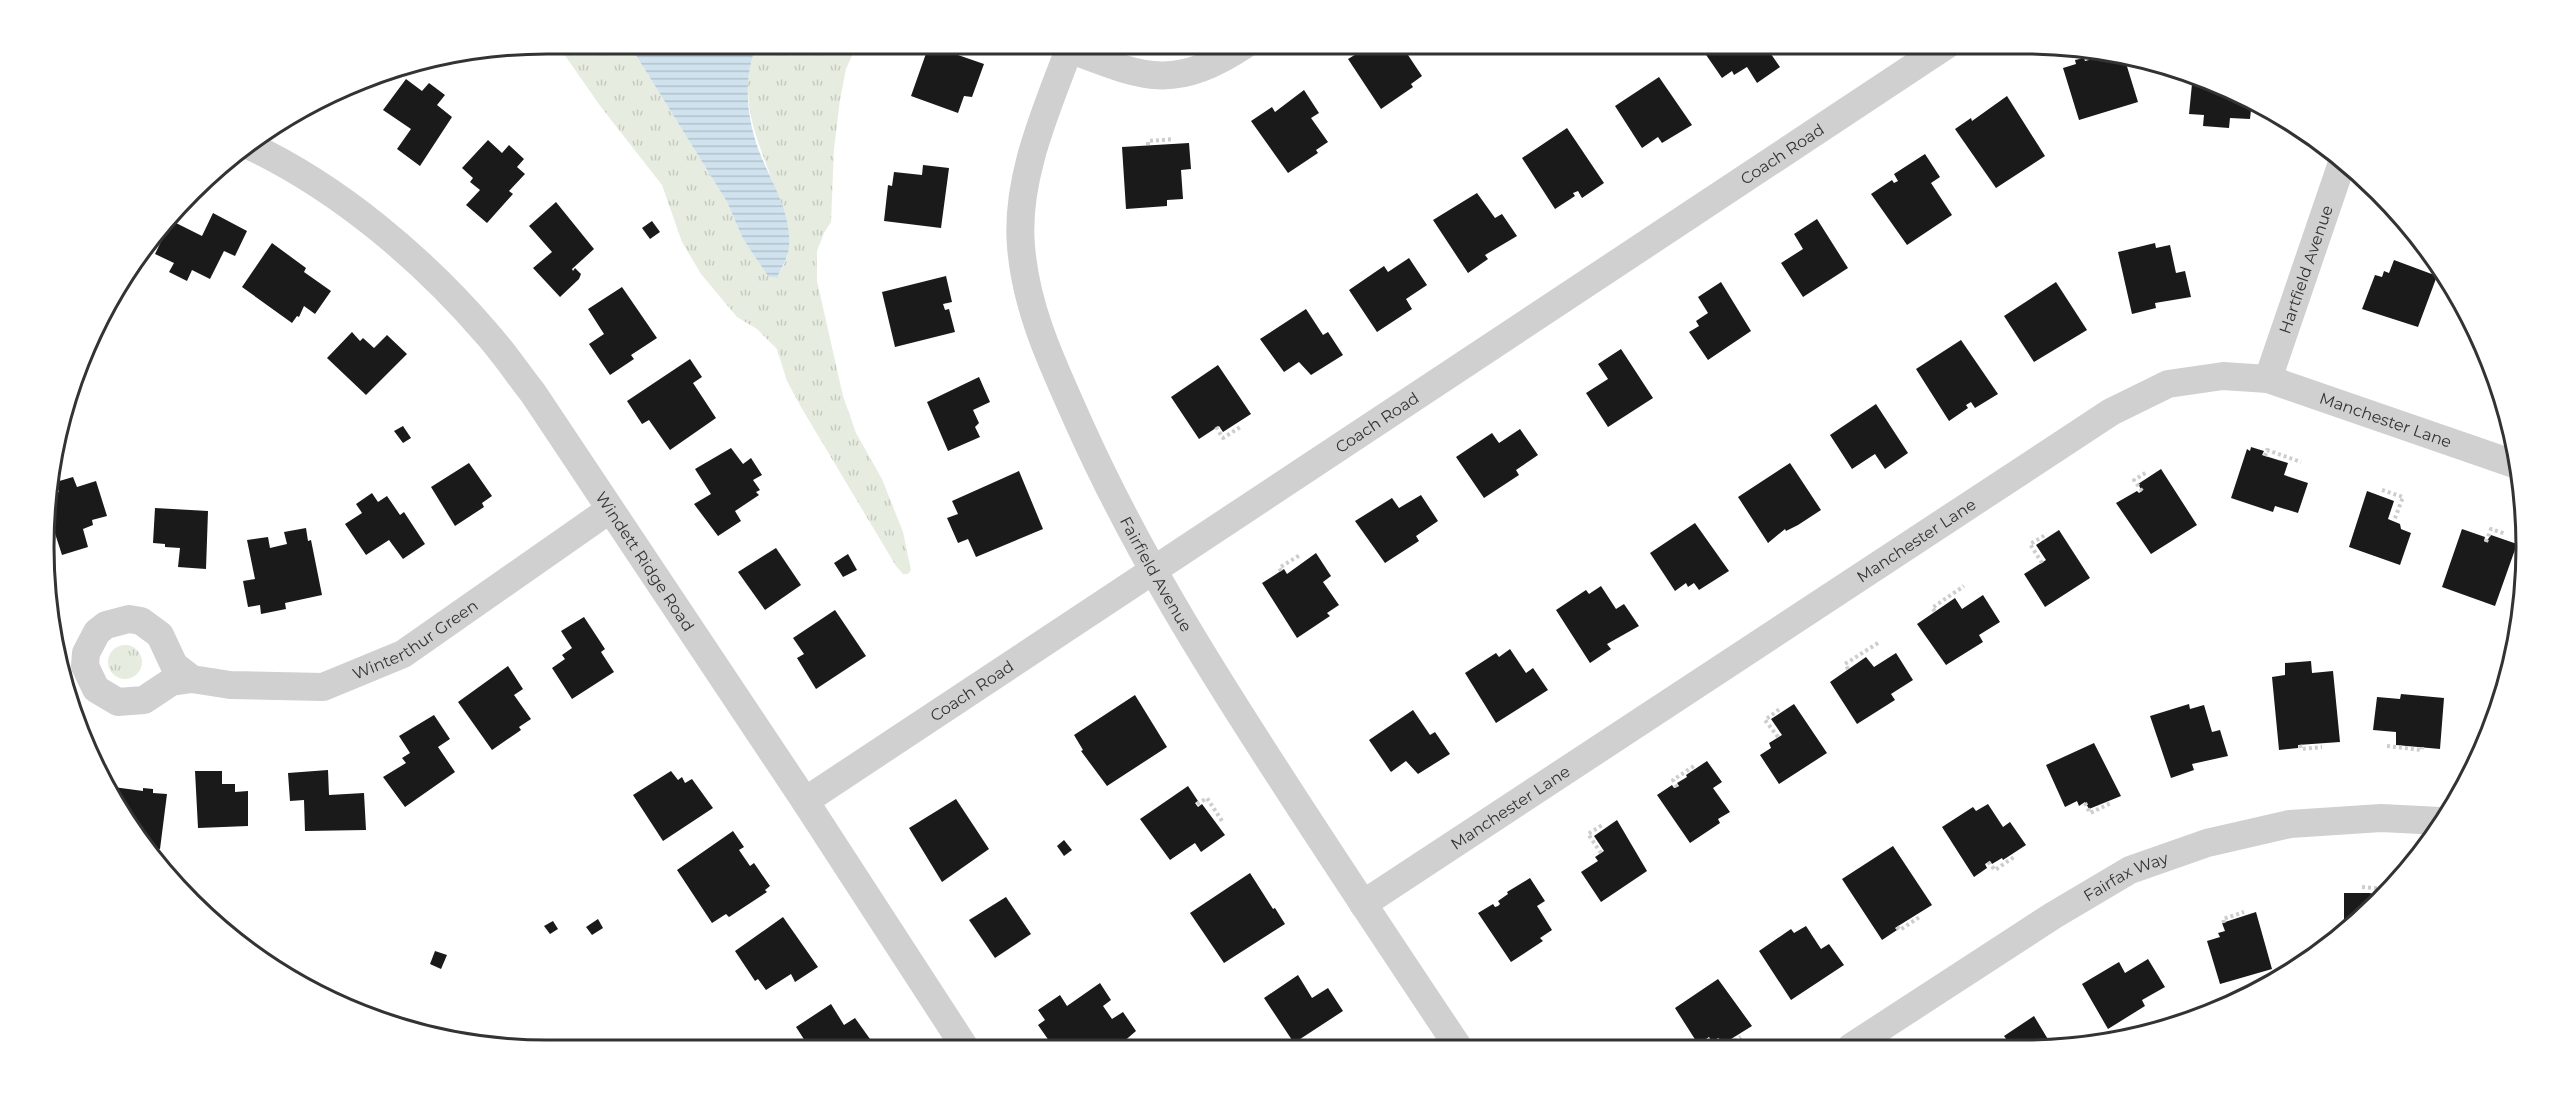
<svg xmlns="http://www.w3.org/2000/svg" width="2570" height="1094" viewBox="0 0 2570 1094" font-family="Montserrat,sans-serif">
  <defs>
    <pattern id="grass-tufts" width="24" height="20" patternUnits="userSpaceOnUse" patternTransform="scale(1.5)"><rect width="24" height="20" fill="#e6ecdf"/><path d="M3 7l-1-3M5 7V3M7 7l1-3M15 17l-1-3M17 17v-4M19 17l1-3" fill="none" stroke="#c6cbc0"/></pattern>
    <pattern id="water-rules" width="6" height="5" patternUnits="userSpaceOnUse" patternTransform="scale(1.5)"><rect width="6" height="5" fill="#cfe2ee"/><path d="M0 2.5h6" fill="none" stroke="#b2c2cd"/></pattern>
  </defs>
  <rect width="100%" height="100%" fill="#fff"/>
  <g fill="url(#grass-tufts)">
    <path d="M557,44H629L727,202L743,239L768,275L776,278C780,271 787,261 788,253C789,245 785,233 784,225C774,159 729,114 757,44H857L846,69L840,100L834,149L831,222L824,233L817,251V281L843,396L856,433L882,479L903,532L911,570L908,574H903L896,566L801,407L787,381L777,349L757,329L737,317L701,274L682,242L662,185L601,107Z"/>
    <path d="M1129,44H1202C1179,53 1151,58 1129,44Z"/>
    <circle cx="125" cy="662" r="17"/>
  </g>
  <path fill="url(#water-rules)" d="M629,44H757C743,79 746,116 759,151C771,182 795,218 788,253C786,261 780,270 777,278L768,276L743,239L727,202Z"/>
  <g fill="#1a1a1a">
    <polygon points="1373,44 1411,44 1414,47 1406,52 1422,76 1411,84 1413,87 1381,109 1348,59"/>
    <polygon points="1711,44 1764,44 1780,67 1757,83 1747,67 1734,75 1732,71 1722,78 1702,49"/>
    <polygon points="929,45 984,64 972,97 964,96 958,113 911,96"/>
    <polygon points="2095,55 2125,60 2138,102 2079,120 2063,68 2076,64 2075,60 2084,58 2085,61 2096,58"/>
    <polygon points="2193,74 2252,101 2250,119 2230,118 2229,128 2203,126 2204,115 2189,114"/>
    <polygon points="1659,77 1692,125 1662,143 1658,137 1642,148 1615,106"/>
    <polygon points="406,79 422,91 429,83 445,95 437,105 452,117 420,166 397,149 411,129 383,110"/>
    <polygon points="1304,90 1319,113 1311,118 1328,142 1316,150 1318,153 1288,173 1251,121 1272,107 1275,112"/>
    <polygon points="2007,96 2045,156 1996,188 1955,129 1971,118 1972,121"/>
    <polygon points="1567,128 1604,183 1582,198 1578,191 1573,193 1575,196 1555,209 1522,158"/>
    <polygon points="488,140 502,153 509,145 524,159 517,167 525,174 509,191 513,194 487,223 466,205 480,190 470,182 473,178 462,168"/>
    <polygon points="1189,143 1191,169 1181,170 1183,199 1167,200 1167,206 1126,209 1122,147"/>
    <polygon points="1925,154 1940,177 1931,183 1952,215 1907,245 1871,194 1892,180 1894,183 1898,181 1894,174"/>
    <polygon points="923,165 949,168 941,228 884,221 888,185 892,186 894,172 922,175"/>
    <polygon points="1477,193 1495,218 1502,214 1517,236 1485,255 1488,259 1468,273 1433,220"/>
    <polygon points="556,202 594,249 572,269 573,271 575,268 581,274 579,279 560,297 533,268 552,252 529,226"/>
    <polygon points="213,213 247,231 235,256 224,251 210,279 192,270 187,281 169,272 174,263 155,254 170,223 172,221 202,236"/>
    <polygon points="1817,219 1848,268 1803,297 1781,263 1803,249 1794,234"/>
    <polygon points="652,221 660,232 650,239 642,228"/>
    <polygon points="272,243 306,268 304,272 331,291 315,314 304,306 299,317 297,316 292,323 242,287"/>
    <polygon points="2155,243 2156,248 2170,245 2176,273 2185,271 2191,297 2155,303 2156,308 2132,314 2118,252"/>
    <polygon points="1409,258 1427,285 1406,299 1412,309 1377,332 1349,290 1384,266 1388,272"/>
    <polygon points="2394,260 2437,276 2418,327 2362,309 2375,275 2382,277 2384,271 2389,273"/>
    <polygon points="946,276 952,302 943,304 945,310 949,309 955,332 895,347 882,292"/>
    <polygon points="1721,282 1751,331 1708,360 1689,332 1699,326 1696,321 1708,313 1698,297"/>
    <polygon points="2056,282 2087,330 2034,362 2004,316"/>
    <polygon points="622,287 657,338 631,355 634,359 610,375 589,344 604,334 588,309"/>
    <polygon points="1306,309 1323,335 1328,332 1343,355 1311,375 1299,362 1284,372 1260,339"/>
    <polygon points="352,332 360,341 363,338 374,348 387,335 407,354 366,395 327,358"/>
    <polygon points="1961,340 1998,394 1975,408 1971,402 1966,405 1968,408 1949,421 1916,369"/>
    <polygon points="1621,349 1653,398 1608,427 1586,393 1608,379 1598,364"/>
    <polygon points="690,359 702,377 693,383 716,418 670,450 649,420 642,424 627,401"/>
    <polygon points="1218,365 1251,414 1223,432 1219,426 1199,439 1171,397"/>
    <polygon points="979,377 990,402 973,410 979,423 975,427 980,437 948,451 927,402"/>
    <polygon points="1876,404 1908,453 1885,469 1875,454 1852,469 1830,435"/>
    <polygon points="403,426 411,438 403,443 394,431"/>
    <polygon points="1520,429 1538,455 1516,470 1519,475 1484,498 1456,457 1492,433 1499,443"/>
    <polygon points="2251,447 2264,451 2262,455 2288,463 2284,475 2308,483 2298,513 2275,506 2273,512 2231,498 2247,449 2250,451"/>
    <polygon points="731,448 743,464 751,458 762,475 753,480 760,490 756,492 759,495 735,511 741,521 718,536 694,504 711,494 695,469"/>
    <polygon points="469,463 492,496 482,503 484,507 455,526 431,487"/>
    <polygon points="1790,463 1821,510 1798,525 1786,531 1785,529 1768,543 1738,497"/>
    <polygon points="2161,469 2197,525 2151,554 2116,503 2137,491 2139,493 2142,491 2138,484"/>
    <polygon points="1019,471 1043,529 976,557 968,539 958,543 947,518 958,514 952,501"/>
    <polygon points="73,477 77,487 96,481 107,516 92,520 93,525 83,529 88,547 62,555 50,518 54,517 49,495 59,492 56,482"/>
    <polygon points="2367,491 2394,501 2388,519 2400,524 2401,529 2411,533 2400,565 2349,547"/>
    <polygon points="372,493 378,502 387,496 400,515 404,512 425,544 403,559 389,540 366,555 345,524 362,513 356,504"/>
    <polygon points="1421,495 1438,521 1416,536 1419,541 1385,563 1355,521 1392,498 1399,508"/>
    <polygon points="155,508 208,511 206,569 178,567 180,548 165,547 165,544 153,543"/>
    <polygon points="1695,523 1729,571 1699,590 1694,583 1688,587 1686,583 1675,591 1650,553"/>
    <polygon points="306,528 308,541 311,540 322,595 285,603 286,609 261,614 260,605 248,607 243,581 255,579 247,540 268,537 270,548 287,544 284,532"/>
    <polygon points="2462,529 2485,537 2484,541 2486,542 2491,535 2517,544 2495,606 2442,587"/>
    <polygon points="2059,530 2090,578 2045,607 2024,574 2046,560 2036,545"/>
    <polygon points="776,548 801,585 765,610 738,572"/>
    <polygon points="1316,553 1331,576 1323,582 1339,605 1327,613 1330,616 1297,638 1262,583 1284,569 1287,574"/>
    <polygon points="848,554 857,570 843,577 834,563"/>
    <polygon points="1601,586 1616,609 1624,604 1639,626 1607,644 1611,649 1590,663 1556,610 1586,590 1589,594"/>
    <polygon points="1983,595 2000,622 1979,635 1983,642 1946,665 1917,624 1955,598 1962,609"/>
    <polygon points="835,610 866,656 816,689 797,658 804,654 793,638"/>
    <polygon points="584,617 605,649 601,652 614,672 572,699 552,668 565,659 562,655 572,648 561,631"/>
    <polygon points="1510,649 1526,673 1533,668 1548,690 1496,723 1465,673 1496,653 1499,657"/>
    <polygon points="1896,653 1913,680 1891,694 1895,700 1857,724 1830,682 1866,657 1874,667"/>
    <polygon points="2311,661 2312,673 2333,671 2340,742 2298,745 2298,748 2279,750 2272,677 2285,675 2285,663"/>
    <polygon points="508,666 523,689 514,695 531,719 519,727 521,730 492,750 458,702"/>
    <polygon points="2401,694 2444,698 2440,749 2396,745 2396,732 2373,730 2377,697 2400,699"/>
    <polygon points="1135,695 1167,747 1107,786 1081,751 1083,750 1074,735"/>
    <polygon points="1794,704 1827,753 1779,784 1760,755 1771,748 1769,743 1782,735 1771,719"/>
    <polygon points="2189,704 2190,709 2204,705 2212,732 2220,730 2228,756 2192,764 2194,770 2171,778 2150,716"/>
    <polygon points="1413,710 1430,735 1435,732 1450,754 1418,774 1406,761 1391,772 1369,740"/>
    <polygon points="434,715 450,739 438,747 455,772 405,807 383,777 406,763 402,758 410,753 399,736"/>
    <polygon points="2094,743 2121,796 2089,809 2085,802 2079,806 2077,801 2065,807 2046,765"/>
    <polygon points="1707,761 1722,782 1713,788 1730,812 1718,819 1720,823 1690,843 1657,795 1672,785 1674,788 1679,786 1677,783 1687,777 1686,775"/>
    <polygon points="328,770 329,795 364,793 366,830 305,831 304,800 290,801 288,773"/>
    <polygon points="195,771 222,771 222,784 235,784 235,792 248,791 248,826 198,828"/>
    <polygon points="671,771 678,780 682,777 685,783 692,779 713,808 663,841 633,795"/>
    <polygon points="106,786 143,791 143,788 153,789 153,793 167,794 160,849 146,847 111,799"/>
    <polygon points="1188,786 1198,801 1195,803 1198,807 1202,804 1225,835 1201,852 1195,843 1170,860 1140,819"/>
    <polygon points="956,799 989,849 942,882 909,828"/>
    <polygon points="1988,804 2003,827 2010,822 2026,845 2003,860 2002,858 1992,864 1990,861 1985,864 1987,868 1974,877 1942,827 1973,807 1976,811"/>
    <polygon points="1617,820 1647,871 1601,902 1581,872 1598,861 1595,857 1604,851 1594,836"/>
    <polygon points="733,831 744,847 739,850 750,866 754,863 770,886 765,890 767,892 729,917 726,914 712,923 677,870"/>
    <polygon points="1064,840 1072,850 1064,856 1057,846"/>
    <polygon points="1893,846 1932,905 1895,928 1897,930 1882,940 1842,879"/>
    <polygon points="1250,873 1273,909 1275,908 1285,924 1224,963 1190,913"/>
    <polygon points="1530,878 1545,901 1537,906 1552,930 1540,938 1543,941 1511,962 1478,913 1493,904 1495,907 1498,906 1500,904 1498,901 1508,894 1507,892"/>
    <polygon points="2344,893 2369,893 2381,895 2352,924 2352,920 2344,920"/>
    <polygon points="1006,897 1031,934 995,958 969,920"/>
    <polygon points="2256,912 2272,969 2220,984 2207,941 2220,937 2218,933 2225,931 2222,923"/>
    <polygon points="783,917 818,967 795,982 791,974 766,990 758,979 755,981 735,951"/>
    <polygon points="598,919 603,928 592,935 586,927"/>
    <polygon points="553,921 558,929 550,934 544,926"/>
    <polygon points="1806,926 1821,949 1829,944 1844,965 1791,1000 1759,951 1791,929 1794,933"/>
    <polygon points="435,951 447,955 441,969 430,964"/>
    <polygon points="2148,959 2165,987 2142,1000 2145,1006 2108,1029 2082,984 2119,962 2125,973"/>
    <polygon points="1298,975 1312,998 1328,988 1343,1011 1294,1043 1264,998"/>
    <polygon points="1718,979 1752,1026 1723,1044 1718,1038 1712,1042 1709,1037 1698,1044 1675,1008"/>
    <polygon points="1100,983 1111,1000 1103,1006 1112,1019 1123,1012 1136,1031 1115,1049 1062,1049 1057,1042 1052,1045 1038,1025 1045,1020 1038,1010 1060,995 1067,1006"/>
    <polygon points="831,1004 844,1025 855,1018 870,1039 853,1050 811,1050 796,1027"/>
    <polygon points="2034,1016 2052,1046 2003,1046 2009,1043 2004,1036"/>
  </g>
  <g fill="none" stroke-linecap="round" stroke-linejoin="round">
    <g stroke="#cdcdcd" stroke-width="4" stroke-dasharray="3 3" stroke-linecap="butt">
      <polyline points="1148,145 1148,141 1174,139"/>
      <polyline points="1216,427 1223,438 1242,426"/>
      <polyline points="2265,456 2267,450 2301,462"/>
      <polyline points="2382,490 2403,497 2394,521"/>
      <polyline points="2142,491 2134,480 2147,472"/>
      <polyline points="2486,542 2491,529 2506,534"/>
      <polyline points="2042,563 2030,544 2047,534"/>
      <polyline points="1281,571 1279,568 1300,555"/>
      <polyline points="1935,611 1932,608 1964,586"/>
      <polyline points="1848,669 1845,664 1878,643"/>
      <polyline points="1778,737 1765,720 1781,708"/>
      <polyline points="2300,745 2301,749 2322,747"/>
      <polyline points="2387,746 2422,750 2422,747"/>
      <polyline points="1677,787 1673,780 1694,766"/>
      <polyline points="2085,803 2090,813 2111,803"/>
      <polyline points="1197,804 1207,798 1222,821"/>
      <polyline points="1601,853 1588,834 1604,824"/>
      <polyline points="1988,862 1995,870 2014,857"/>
      <polyline points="2362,887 2387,889"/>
      <polyline points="2224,923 2223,919 2244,912"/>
      <polyline points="1897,927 1900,930 1921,916"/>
      <polyline points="1717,1039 1724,1047"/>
      <polyline points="1724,1047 1741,1037"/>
    </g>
    <g stroke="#d0d0d0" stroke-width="28">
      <path id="s1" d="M1071,44C1048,107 1015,177 1021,246C1026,312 1055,369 1081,428C1137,552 1207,664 1281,778C1339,868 1399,958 1459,1048"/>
      <path d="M1069,49C1145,78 1173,92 1246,44"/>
      <path id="s2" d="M248,145C339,188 423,259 488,335C504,353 518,374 533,393L805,801L966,1049"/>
      <path id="s3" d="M2268,379L2343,160"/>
      <path id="s4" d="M192,679L174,665L160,635L141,621L129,619L106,625L97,632L86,653L85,666L96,689L118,702L144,700L171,682L192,679L230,685L323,687L403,654L609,510"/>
      <path id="s5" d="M805,801L1948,44"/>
      <path id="s6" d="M1363,904L2111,412L2168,384L2223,376L2268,379L2517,465"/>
      <path id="s7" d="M1851,1047L2054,915L2130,870L2207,843L2290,824L2381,818L2440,821"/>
    </g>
  </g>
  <g text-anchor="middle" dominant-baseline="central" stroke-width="6" stroke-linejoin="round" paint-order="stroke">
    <g font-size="16" fill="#333" stroke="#fff">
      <text stroke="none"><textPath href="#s5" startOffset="1172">Coach Road</textPath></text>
      <text stroke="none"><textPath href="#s3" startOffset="116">Hartfield Avenue</textPath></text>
      <text stroke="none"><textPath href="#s6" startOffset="1184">Manchester Lane</textPath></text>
      <text stroke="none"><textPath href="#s5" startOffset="686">Coach Road</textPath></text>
      <text stroke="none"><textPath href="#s6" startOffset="662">Manchester Lane</textPath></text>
      <text stroke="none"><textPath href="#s2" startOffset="584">Windett Ridge Road</textPath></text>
      <text stroke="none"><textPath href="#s1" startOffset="567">Fairfield Avenue</textPath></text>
      <text stroke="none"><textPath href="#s4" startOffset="530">Winterthur Green</textPath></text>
      <text stroke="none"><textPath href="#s5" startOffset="200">Coach Road</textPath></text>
      <text stroke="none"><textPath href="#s6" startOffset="176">Manchester Lane</textPath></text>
      <text stroke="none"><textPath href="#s7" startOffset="324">Fairfax Way</textPath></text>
    </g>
  </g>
  <path d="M0 0H2570V1094H0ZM547 54H2023A493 493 0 0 1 2516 547V547A493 493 0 0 1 2023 1040H547A493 493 0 0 1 54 547V547A493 493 0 0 1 547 54Z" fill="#fff" fill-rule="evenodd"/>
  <path fill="none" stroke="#333" stroke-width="3" d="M547 54H2023A493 493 0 0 1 2516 547V547A493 493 0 0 1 2023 1040H547A493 493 0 0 1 54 547V547A493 493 0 0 1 547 54Z"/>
</svg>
